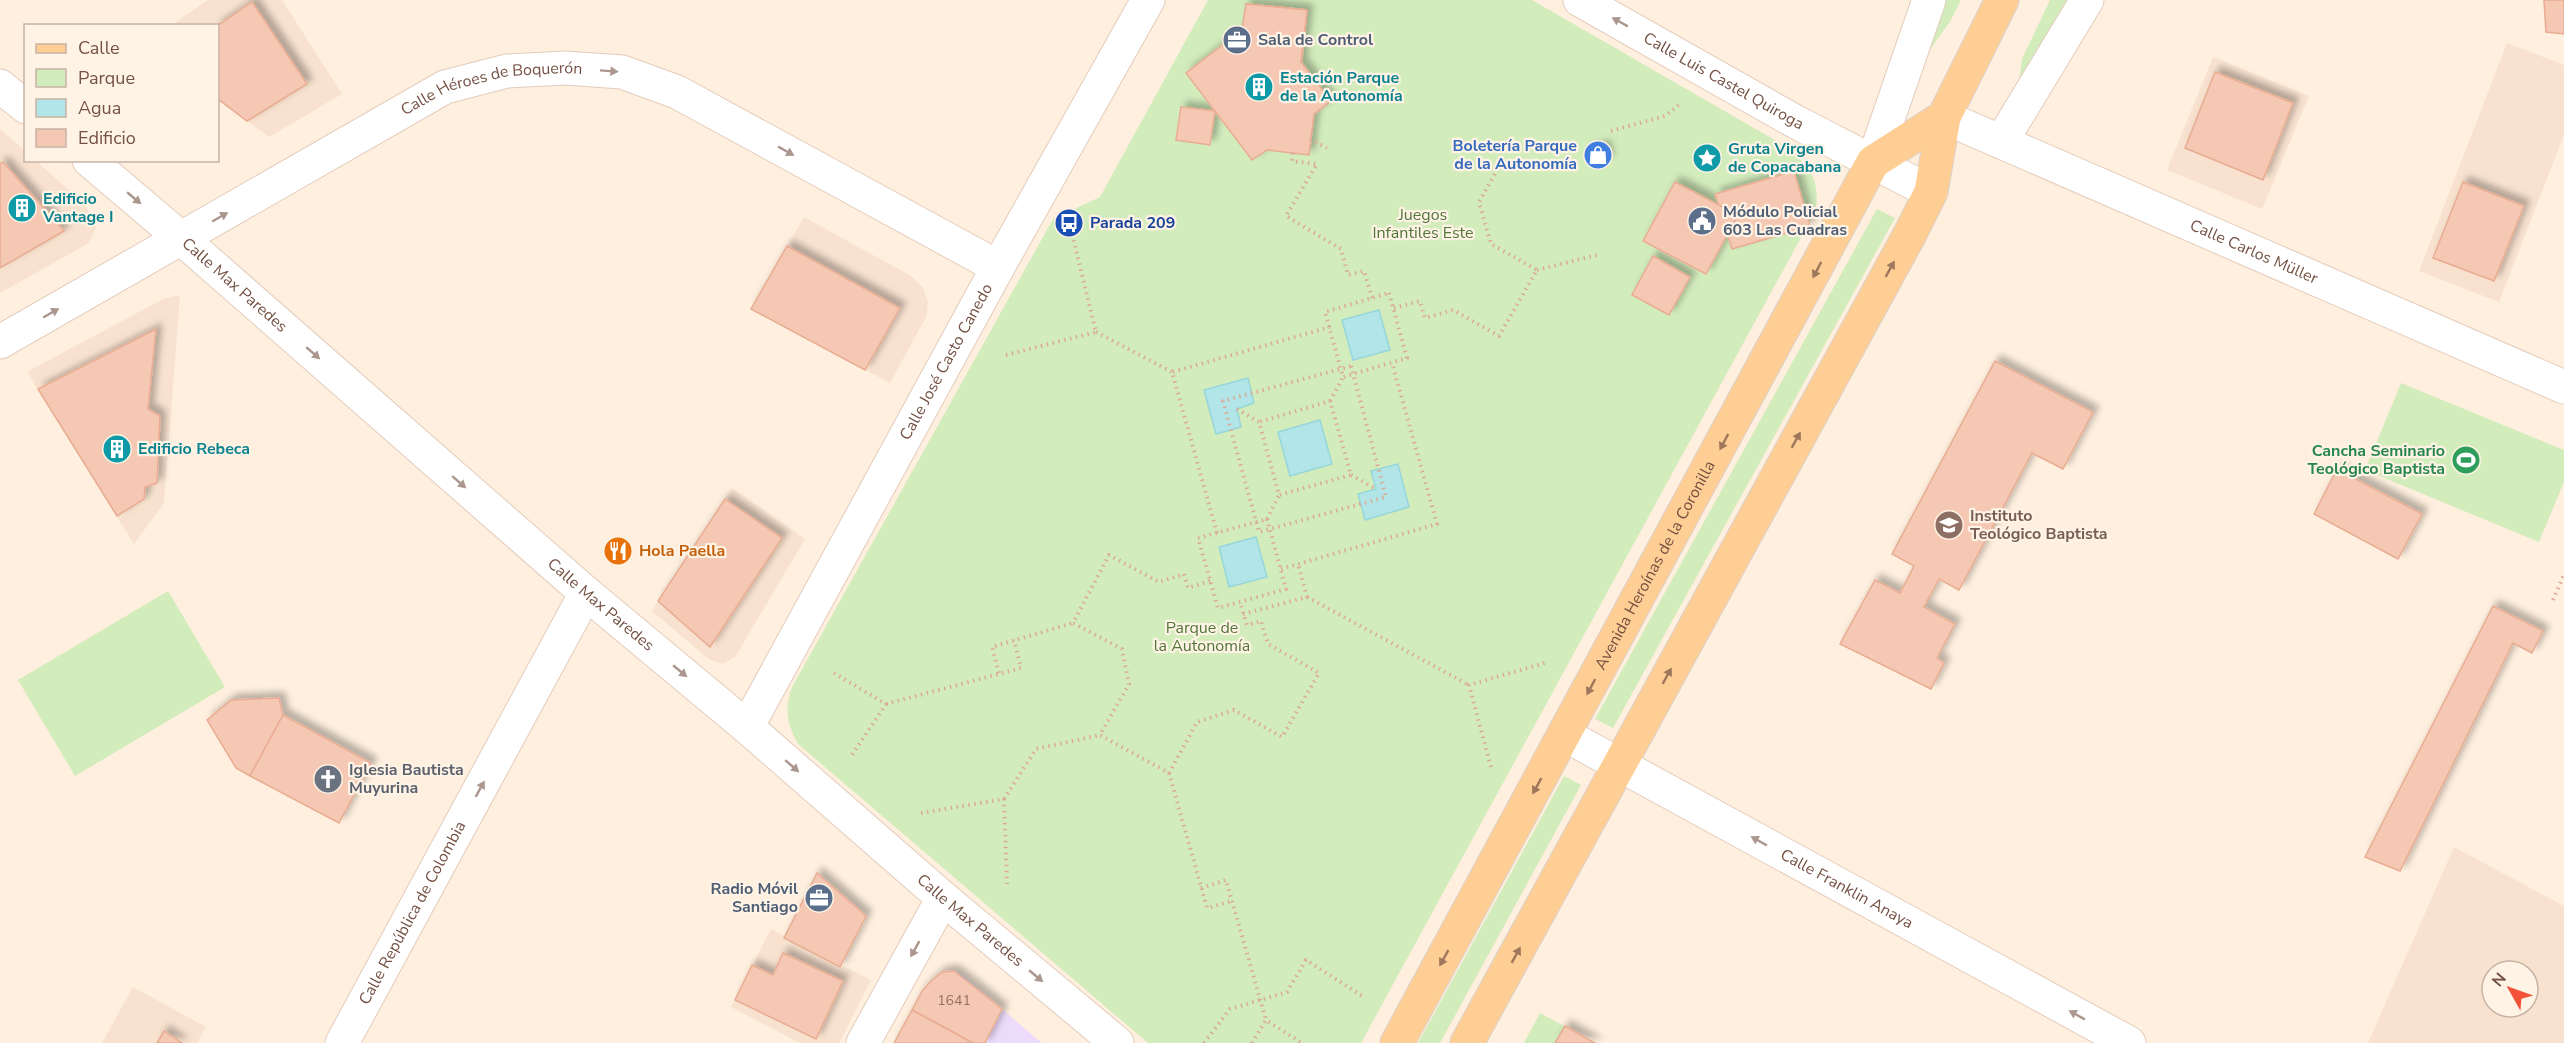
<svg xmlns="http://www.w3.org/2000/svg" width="2564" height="1043" viewBox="0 0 2564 1043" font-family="'Nunito Sans',sans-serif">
  <defs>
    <filter id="shadow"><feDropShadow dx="5.5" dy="-5.5" stdDeviation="3" flood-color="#0004"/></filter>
  </defs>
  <rect width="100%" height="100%" fill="#feefde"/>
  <g fill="#f8e2cf" fill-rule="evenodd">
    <polygon points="208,0 282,0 342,94 269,137 218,99 218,26 170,26"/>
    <polygon points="2507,43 2564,65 2564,135 2499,302 2419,271"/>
    <polygon points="2213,57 2309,96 2262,209 2167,170"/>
    <polygon points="0,129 25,151 26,160 36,161 85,204 96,227 89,243 0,293"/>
    <polygon points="804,217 911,276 923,288 928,302 926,317 890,383 751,309"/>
    <polygon points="180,295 164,503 134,544 27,372 163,299"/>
    <polygon points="732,488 805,539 735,657 723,664 710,660 652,611"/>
    <path d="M2454,847L2564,906V1043H2368ZM2492,971H2528V1007H2492Z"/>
    <polygon points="771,929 871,980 839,1043 800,1043 731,1007"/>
    <polygon points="133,987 206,1027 197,1043 102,1043"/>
  </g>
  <polygon fill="#ecdbfa" points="954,971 962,975 1042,1043 894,1043 922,991 942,972"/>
  <g fill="#d3ecbc">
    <path d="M1208,0H1532L1785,146C1808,165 1822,180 1815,212L1361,1043H1148L798,744C787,724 784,709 792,687L1053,219L1100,197Z"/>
    <polygon points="1944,0 1961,0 1951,20 1924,58"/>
    <polygon points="2050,0 2069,0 2019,81 2022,59"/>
    <polygon points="1877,209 1895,218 1613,728 1595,719"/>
    <polygon points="2401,383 2564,450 2564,482 2539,542 2365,470"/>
    <polygon points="168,591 225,687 75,776 18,680"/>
    <polygon points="1564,776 1581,785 1440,1043 1418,1043"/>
    <polygon points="1540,1013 1595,1043 1524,1043"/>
  </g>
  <g fill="#b1e5e8" stroke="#97d6db" stroke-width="1.5">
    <polygon points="1379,310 1390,350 1353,360 1342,320"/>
    <polygon points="1248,378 1254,403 1237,409 1241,427 1216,434 1204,390"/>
    <polygon points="1320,420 1332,464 1290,476 1278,432"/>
    <polygon points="1398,464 1409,507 1365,520 1358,494 1376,489 1371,471"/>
    <polygon points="1256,537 1267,577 1229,587 1219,547"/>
  </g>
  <g fill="#f5c8b3" stroke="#e9ac92" stroke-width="1.5" filter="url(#shadow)">
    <polygon points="2544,0 2564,0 2564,34 2546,32"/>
    <polygon points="252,2 307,84 247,121 218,99 217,26"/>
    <polygon points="1246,4 1307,10 1295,126 1232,120"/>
    <polygon points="1246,4 1307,10 1301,62 1331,101 1314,114 1309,155 1267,150 1252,160 1186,73 1242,30"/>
    <polygon points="2215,72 2293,103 2263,180 2185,148"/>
    <polygon points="1181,107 1215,111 1210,145 1176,140"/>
    <polygon points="1605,146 1608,160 1591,163 1588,150"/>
    <polygon points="3,162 64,231 0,268 0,164"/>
    <polygon points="1794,171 1810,226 1732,249 1715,194"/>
    <polygon points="1675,182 1738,215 1706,274 1643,241"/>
    <polygon points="2463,182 2524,206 2494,281 2433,258"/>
    <polygon points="787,246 900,308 865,370 751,309"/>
    <polygon points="1653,256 1690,277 1669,315 1632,295"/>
    <polygon points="156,329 148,409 160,416 157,483 145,487 144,499 117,516 38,389"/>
    <polygon points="1995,361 2093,412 2063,469 2032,453 1959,590 1939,579 1924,607 1955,624 1937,658 1944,663 1931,689 1840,644 1875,580 1900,593 1914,566 1892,554"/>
    <polygon points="2337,469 2422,514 2398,559 2314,514"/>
    <polygon points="725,499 782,538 710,647 658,601"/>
    <polygon points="2493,606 2543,631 2532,653 2513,643 2400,871 2365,857"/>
    <polygon points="279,698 283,715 250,776 236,768 207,720 231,700"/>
    <polygon points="283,715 371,763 339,823 250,776"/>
    <polygon points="817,873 866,916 840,967 784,938"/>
    <polygon points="783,953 843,981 816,1039 735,1000 752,965 773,975"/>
    <polygon points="954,971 1002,1009 985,1043 973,1043 912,1010 922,991 931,981 942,972"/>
    <polygon points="912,1010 973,1043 894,1043"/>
    <polygon points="1565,1026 1595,1043 1555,1043"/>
    <polygon points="164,1031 182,1043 157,1043"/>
  </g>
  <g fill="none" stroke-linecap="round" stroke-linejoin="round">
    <g stroke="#e4ccbc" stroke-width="35">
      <g id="street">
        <path id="s1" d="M1580,0L1796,122L1931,192"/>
        <polyline points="0,86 26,107"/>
        <path id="s2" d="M1944,117L2564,387"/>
        <polyline points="2001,142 2087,0"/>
        <path id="s3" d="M89,160L182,239L586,593L747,727L943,898L1117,1043"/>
        <polyline points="1873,162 1929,0"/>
        <path id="s4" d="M0,342L445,87L507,71L565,68L622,72L677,92L998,267"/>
        <path id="s5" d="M747,727L998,267L1148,0"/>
        <path id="s6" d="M1565,735L2129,1043"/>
        <path id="s7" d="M342,1043L586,593"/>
        <polyline points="863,1043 943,898"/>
      </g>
    </g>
    <g stroke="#dbd2ce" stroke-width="35">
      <g id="primary">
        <path id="s8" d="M1397,1043L1873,162L1944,117"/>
        <polyline points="1467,1043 1910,234 1931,192 1944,117 2002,0"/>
      </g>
    </g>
    <g stroke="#daab97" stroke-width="4" stroke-dasharray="1.5 4.5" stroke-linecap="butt">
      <polyline points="1611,131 1665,116 1682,102"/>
      <polyline points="1310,139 1327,148"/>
      <polyline points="1293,153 1292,161 1317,164 1286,216 1341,249 1348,275 1364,271 1372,298"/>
      <polyline points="1537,270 1597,255"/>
      <polygon points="1389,293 1407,358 1343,377 1325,312"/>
      <polyline points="1394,308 1420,301 1425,318 1453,310 1499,336 1537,270 1491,244 1479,202 1505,156"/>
      <polyline points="1096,332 1172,372"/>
      <polyline points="1006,355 1096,332 1072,234"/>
      <polygon points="1351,366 1386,497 1259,532 1223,401"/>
      <polyline points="1330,401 1343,377"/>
      <polyline points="1237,409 1259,422 1279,495 1351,475 1330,401 1259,422"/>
      <polyline points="1351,475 1376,489"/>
      <polygon points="1267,519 1286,589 1218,608 1198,538"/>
      <polyline points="1267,519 1279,495"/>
      <polyline points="1217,533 1172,372 1330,327"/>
      <polyline points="1281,569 1437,524 1392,363"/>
      <polyline points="1210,581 1188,588 1184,574 1159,582 1109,555 1073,623 1122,649 1129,684 1100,735 1169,773 1197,722 1234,710 1282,737 1319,673 1268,644 1261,621 1247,625 1240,602"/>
      <polyline points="1307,597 1469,685"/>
      <polyline points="2553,600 2564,575"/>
      <polyline points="1243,614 1307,597 1298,564"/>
      <polyline points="834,673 886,704 852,755"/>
      <polyline points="999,673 992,647 1073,623"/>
      <polyline points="886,704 1021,668 1014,640"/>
      <polyline points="1491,767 1469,685 1548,662"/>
      <polyline points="1169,773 1207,908 1232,901"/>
      <polyline points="1004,799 1036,749 1100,735"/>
      <polyline points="921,813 1004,799 1007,884"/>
      <polyline points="1201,888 1226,880 1266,1020"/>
      <polyline points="1204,1043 1230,1009 1287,992 1306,960 1364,997"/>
      <polyline points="1252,1043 1266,1020 1302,1043"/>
    </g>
    <use href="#street" stroke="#fff" stroke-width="33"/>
    <use href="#primary" stroke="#ffce94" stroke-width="33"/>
  </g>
  <defs><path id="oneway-solid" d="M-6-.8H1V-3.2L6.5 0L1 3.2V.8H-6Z" transform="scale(1.5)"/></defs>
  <g fill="#ac978f">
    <use href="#oneway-solid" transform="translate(1620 22) rotate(-151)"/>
    <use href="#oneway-solid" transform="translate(609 71) rotate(4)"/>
    <use href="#oneway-solid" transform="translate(786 151) rotate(29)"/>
    <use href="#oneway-solid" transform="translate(134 198) rotate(40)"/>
    <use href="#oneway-solid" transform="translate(220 217) rotate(-30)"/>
    <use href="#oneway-solid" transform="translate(51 313) rotate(-30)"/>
    <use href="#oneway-solid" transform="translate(313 353) rotate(41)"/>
    <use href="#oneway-solid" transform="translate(459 482) rotate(41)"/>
    <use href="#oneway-solid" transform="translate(680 671) rotate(40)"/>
    <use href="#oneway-solid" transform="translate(792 766) rotate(41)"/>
    <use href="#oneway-solid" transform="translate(480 789) rotate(-61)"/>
    <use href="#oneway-solid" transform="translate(1759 841) rotate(-151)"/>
    <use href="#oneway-solid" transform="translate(915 949) rotate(119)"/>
    <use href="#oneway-solid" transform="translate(1036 976) rotate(40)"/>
    <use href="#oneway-solid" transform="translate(2077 1015) rotate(-151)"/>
  </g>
  <g fill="#9e775c">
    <use href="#oneway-solid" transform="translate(1890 269) rotate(-61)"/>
    <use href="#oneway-solid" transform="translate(1817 270) rotate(118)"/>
    <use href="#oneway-solid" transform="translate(1796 440) rotate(-61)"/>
    <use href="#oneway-solid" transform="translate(1724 442) rotate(118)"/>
    <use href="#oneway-solid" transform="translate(1667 676) rotate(-61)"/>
    <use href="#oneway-solid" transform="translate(1591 687) rotate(118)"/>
    <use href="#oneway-solid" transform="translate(1537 786) rotate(119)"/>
    <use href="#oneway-solid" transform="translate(1516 955) rotate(-61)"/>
    <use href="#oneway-solid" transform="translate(1444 958) rotate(119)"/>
  </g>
  <defs>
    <g id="office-disc" transform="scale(1.5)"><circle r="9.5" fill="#5c6f8a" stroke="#fff3e6"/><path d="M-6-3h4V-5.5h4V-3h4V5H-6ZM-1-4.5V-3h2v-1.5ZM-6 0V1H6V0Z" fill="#fff"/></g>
    <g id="building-disc" transform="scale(1.5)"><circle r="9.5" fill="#0f9aa8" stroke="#fff3e6"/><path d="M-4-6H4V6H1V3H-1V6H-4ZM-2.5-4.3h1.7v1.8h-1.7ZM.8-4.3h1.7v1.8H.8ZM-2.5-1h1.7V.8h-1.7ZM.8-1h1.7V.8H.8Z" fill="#fff"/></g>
    <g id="shop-disc" transform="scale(1.5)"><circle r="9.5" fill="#3f7fe0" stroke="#fff3e6"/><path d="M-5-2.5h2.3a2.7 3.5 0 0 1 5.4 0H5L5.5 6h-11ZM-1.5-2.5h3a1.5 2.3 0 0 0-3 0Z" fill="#fff"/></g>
    <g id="sight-disc" transform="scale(1.5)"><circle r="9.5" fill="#0f9aa8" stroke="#fff3e6"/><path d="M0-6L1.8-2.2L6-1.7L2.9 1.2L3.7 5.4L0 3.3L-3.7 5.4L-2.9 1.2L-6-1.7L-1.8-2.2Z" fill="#fff"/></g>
    <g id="civic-disc" transform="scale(1.5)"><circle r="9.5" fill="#5c6f8a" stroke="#fff3e6"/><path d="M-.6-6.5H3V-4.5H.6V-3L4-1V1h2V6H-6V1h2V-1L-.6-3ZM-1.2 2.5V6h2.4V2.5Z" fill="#fff"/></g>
    <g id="bus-disc" transform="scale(1.5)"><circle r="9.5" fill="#1a4fb4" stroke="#fff3e6"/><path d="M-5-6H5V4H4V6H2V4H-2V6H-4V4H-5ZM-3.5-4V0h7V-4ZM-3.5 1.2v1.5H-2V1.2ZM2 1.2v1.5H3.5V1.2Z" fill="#fff"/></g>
    <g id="stadium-disc" transform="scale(1.5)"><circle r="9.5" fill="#2e9e5b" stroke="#fff3e6"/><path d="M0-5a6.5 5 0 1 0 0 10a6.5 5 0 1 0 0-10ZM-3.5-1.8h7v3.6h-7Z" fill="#fff"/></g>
    <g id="university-disc" transform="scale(1.5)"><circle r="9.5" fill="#8d6e63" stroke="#fff3e6"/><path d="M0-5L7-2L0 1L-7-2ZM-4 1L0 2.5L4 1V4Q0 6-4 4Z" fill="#fff"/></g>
    <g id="restaurant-disc" transform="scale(1.5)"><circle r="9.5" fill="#e8710a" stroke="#fff3e6"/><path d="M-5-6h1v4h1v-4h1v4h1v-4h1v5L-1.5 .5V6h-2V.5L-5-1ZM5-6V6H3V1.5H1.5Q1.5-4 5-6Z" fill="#fff"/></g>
    <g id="church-disc" transform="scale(1.5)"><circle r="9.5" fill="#6b7280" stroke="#fff3e6"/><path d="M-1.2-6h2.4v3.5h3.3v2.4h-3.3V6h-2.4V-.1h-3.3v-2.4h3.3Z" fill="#fff"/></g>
  </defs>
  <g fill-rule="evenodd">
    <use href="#office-disc" x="1237" y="40"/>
    <use href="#building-disc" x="1259" y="87"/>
    <use href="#shop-disc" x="1598" y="155"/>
    <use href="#sight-disc" x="1707" y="158"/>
    <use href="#building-disc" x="22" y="208"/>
    <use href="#civic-disc" x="1702" y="221"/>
    <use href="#bus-disc" x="1069" y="223"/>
    <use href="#building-disc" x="117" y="449"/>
    <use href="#stadium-disc" x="2466" y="460"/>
    <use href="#university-disc" x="1949" y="525"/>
    <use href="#restaurant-disc" x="618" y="551"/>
    <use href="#church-disc" x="328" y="779"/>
    <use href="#office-disc" x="819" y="898"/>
  </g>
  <g text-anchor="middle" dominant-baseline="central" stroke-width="4.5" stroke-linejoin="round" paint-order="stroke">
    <g font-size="14" fill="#957060">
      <text x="954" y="1000">1641</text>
    </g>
    <g font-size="16" font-weight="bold" fill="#4e5e75" stroke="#fff3e6" text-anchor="start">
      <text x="1258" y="40">Sala de Control</text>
      <text x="1723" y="212">Módulo Policial<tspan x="1723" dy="18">603 Las Cuadras</tspan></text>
      <text x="798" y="889" text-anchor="end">Radio Móvil<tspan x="798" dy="18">Santiago</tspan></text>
    </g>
    <g font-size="16" font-weight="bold" fill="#0d838f" stroke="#fff3e6" text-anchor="start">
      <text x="1280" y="78">Estación Parque<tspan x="1280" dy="18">de la Autonomía</tspan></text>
      <text x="1728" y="149">Gruta Virgen<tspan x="1728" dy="18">de Copacabana</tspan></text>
      <text x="43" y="199">Edificio<tspan x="43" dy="18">Vantage I</tspan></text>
      <text x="138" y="449">Edificio Rebeca</text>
    </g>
    <g font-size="16" fill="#755244" stroke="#fff3e6">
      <text stroke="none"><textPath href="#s1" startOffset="165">Calle Luis Castel Quiroga</textPath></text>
      <text stroke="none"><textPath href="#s4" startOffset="558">Calle Héroes de Boquerón</textPath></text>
      <text stroke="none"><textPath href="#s2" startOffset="338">Calle Carlos Müller</textPath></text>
      <text stroke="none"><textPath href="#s3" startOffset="192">Calle Max Paredes</textPath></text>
      <text stroke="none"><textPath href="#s5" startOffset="416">Calle José Casto Canedo</textPath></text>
      <text stroke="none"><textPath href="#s8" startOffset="543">Avenida Heroínas de la Coronilla</textPath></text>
      <text stroke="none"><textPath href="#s3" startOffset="678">Calle Max Paredes</textPath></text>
      <text stroke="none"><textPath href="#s6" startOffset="321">Calle Franklin Anaya</textPath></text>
      <text stroke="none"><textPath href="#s7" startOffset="148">Calle República de Colombia</textPath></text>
      <text stroke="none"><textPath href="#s3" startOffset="1164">Calle Max Paredes</textPath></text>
    </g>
    <g font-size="16" font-weight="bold" fill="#366cbe" stroke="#fff3e6" text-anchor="end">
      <text x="1577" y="146">Boletería Parque<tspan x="1577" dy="18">de la Autonomía</tspan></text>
    </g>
    <g font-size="16" fill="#507639" stroke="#fff3e6">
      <text x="1423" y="215">Juegos<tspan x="1423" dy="18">Infantiles Este</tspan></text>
      <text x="1202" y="628">Parque de<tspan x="1202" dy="18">la Autonomía</tspan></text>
    </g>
    <g font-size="16" font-weight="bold" fill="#164399" stroke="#fff3e6" text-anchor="start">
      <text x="1090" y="223">Parada 209</text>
    </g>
    <g font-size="16" font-weight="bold" fill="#27864d" stroke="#fff3e6" text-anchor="end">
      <text x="2445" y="451">Cancha Seminario<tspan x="2445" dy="18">Teológico Baptista</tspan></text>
    </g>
    <g font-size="16" font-weight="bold" fill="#785e54" stroke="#fff3e6" text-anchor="start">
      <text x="1970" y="516">Instituto<tspan x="1970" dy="18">Teológico Baptista</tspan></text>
    </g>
    <g font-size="16" font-weight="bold" fill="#c56008" stroke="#fff3e6" text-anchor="start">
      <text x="639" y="551">Hola Paella</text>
    </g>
    <g font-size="16" font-weight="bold" fill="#5b616d" stroke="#fff3e6" text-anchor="start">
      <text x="349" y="770">Iglesia Bautista<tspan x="349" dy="18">Muyurina</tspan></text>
    </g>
  </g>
  <rect x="24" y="24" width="195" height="138" fill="#fff3e6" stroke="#c8b3a5" stroke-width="1.5"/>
  <rect x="36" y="44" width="30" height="9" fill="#ffce94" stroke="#c8b3a5" stroke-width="1.5"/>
  <text x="78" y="54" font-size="18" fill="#755244">Calle</text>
  <rect x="36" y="69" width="30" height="18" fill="#d3ecbc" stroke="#c8b3a5" stroke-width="1.5"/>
  <text x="78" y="84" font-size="18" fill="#755244">Parque</text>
  <rect x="36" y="99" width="30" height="18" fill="#b1e5e8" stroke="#c8b3a5" stroke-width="1.5"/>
  <text x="78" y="114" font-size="18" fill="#755244">Agua</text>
  <rect x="36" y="129" width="30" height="18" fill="#f5c8b3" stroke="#c8b3a5" stroke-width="1.5"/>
  <text x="78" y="144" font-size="18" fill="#755244">Edificio</text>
  <g transform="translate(2510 989) rotate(310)"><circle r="28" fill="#fff3e6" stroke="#c8b3a5" stroke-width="1.5"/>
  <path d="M0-4.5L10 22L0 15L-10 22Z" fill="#f25338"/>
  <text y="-9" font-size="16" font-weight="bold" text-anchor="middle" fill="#755244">N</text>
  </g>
</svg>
